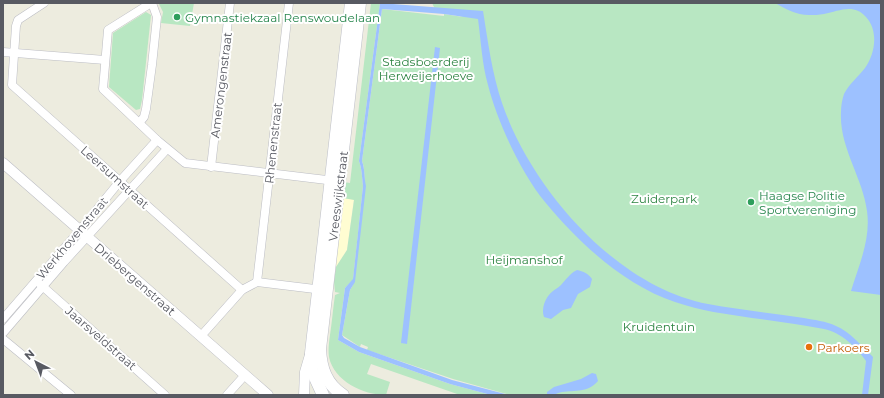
<svg xmlns="http://www.w3.org/2000/svg" width="884" height="398" viewBox="0 0 884 398" font-family="Montserrat,sans-serif">
  <rect width="100%" height="100%" fill="#edecdf"/>
  <polygon fill="#fffdd2" points="343,198 354,199 347,250 336,267 335,261"/>
  <g fill="#b8e7c2">
    <polygon points="160,3 194,3 190,26 161,23 163,12 159,4"/>
    <path d="M371,3H380L359,161C362,169 362,178 363,186L353,280L345,288L338,340L359,352L450,384L491,395H460L371,364L367,374L390,382L386,395C363,395 334,381 329,357C328,350 329,342 330,335C332,322 333,308 335,295L340,293L335,292L334,282L336,267L347,250L354,200L343,198L344,182L350,183Z"/>
    <path d="M432,3H881V395H510L453,379L367,350L368,347L361,344L360,347L342,335L350,290L353,285L365,184C364,176 365,168 362,161L382,9L444,16V14L463,17L435,9Z"/>
    <polygon points="146,12 151,15 142,100 140,109 136,110 109,87 113,33"/>
  </g>
  <g fill="#9dc1ff">
    <path d="M380,3L483,11C488,42 492,73 502,103C531,188 616,287 708,304C740,310 772,313 804,318C814,320 826,321 836,326C850,332 862,346 873,357L868,395H862L866,361C857,348 841,332 824,329C800,325 776,321 752,318C726,314 701,311 675,302C624,285 579,243 545,202C521,173 497,121 488,85C482,64 481,41 478,19L444,14L382,9L362,161C365,169 364,177 366,186L355,282L350,290L342,335L344,338L360,347L452,380L509,395H491L450,384L359,352L338,340L345,288L353,279L363,186C362,178 362,169 359,161Z"/>
    <path d="M775,3H881V295L851,291C859,265 871,239 867,211C863,178 839,147 841,112C841,106 842,100 844,94C849,84 858,77 865,68C875,54 879,31 866,17C854,3 839,11 824,14C819,15 814,15 809,15C796,15 786,9 775,3Z"/>
    <polygon points="435,47 440,48 407,344 401,343"/>
    <path d="M577,270C583,271 589,274 592,279L590,287L578,294L571,308L563,310L551,319L544,317C541,309 545,297 553,291C555,289 558,288 561,285C566,280 569,274 577,270Z"/>
    <path d="M592,373L596,374L598,381C588,393 575,390 562,392C556,393 553,397 547,394V392L554,387L581,379Z"/>
  </g>
  <g fill="none" stroke-linecap="round" stroke-linejoin="round">
    <g stroke="#bcbdc4" stroke-width="9">
      <g id="minor">
        <polyline points="44,3 18,20 16,26 12,85 242,290"/>
        <polyline points="151,3 108,30 103,89 157,140 185,163 335,181"/>
        <polyline points="3,52 105,60"/>
        <polyline points="139,123 144,117 146,109 152,65 157,17 152,3"/>
        <polyline points="211,167 230,3"/>
        <polyline points="257,282 289,3"/>
        <polyline points="40,284 165,395"/>
        <polyline points="3,319 80,230 120,181 157,140"/>
        <polyline points="3,333 64,262 167,149"/>
        <polyline points="201,336 242,290 257,282 323,290"/>
        <polyline points="3,339 71,395"/>
        <polyline points="227,395 245,375"/>
      </g>
    </g>
    <g stroke="#bcbdc4" stroke-width="11">
      <g id="tertiary">
        <polyline points="3,163 268,395"/>
        <polyline points="304,395 305,372 310,355"/>
      </g>
    </g>
    <g stroke="#bcbec7" stroke-width="13">
      <g id="secondary">
        <polyline points="323,395 312,371 311,353 351,3"/>
        <path d="M343,395C326,384 321,368 320,349L360,3"/>
      </g>
    </g>
    <use href="#minor" stroke="#fff" stroke-width="8"/>
    <use href="#tertiary" stroke="#fff" stroke-width="10"/>
    <use href="#secondary" stroke="#fff" stroke-width="12"/>
  </g>
  <g fill="#2e9e5b" stroke="#fff" stroke-width="1.5">
    <circle cx="177" cy="17" r="4"/>
    <circle cx="751" cy="202" r="4"/>
  </g>
  <circle fill="#e8710a" stroke="#fff" stroke-width="1.5" cx="809" cy="347" r="4"/>
  <g text-anchor="middle" dominant-baseline="central" stroke-width="4" stroke-linejoin="round" paint-order="stroke">
    <g font-size="12" fill="#27864d" stroke="#fff" text-anchor="start">
      <text x="185" y="17">Gymnastiekzaal Renswoudelaan</text>
      <text x="759" y="195">Haagse Politie<tspan x="759" dy="14">Sportvereniging</tspan></text>
    </g>
    <g font-size="12" fill="#2d8442" stroke="#fff">
      <text x="426" y="61">Stadsboerderij<tspan x="426" dy="14">Herweijerhoeve</tspan></text>
      <text x="664" y="198">Zuiderpark</text>
      <text x="524" y="259">Heijmanshof</text>
      <text x="659" y="326">Kruidentuin</text>
    </g>
    <g font-size="12" fill="#585a62" stroke="#fff">
      <text transform="translate(221 85) rotate(-83)">Amerongenstraat</text>
      <text transform="translate(273 143) rotate(-84)">Rhenenstraat</text>
      <text transform="translate(115 177) rotate(42)">Leersumstraat</text>
      <text transform="translate(338 196) rotate(-83)">Vreeswijkstraat</text>
      <text transform="translate(72 238) rotate(-50)">Werkhovenstraat</text>
      <text transform="translate(135 279) rotate(41)">Driebergenstraat</text>
      <text transform="translate(101 338) rotate(41)">Jaarsveldstraat</text>
    </g>
    <g font-size="12" fill="#c56008" stroke="#fff" text-anchor="start">
      <text x="817" y="347">Parkoers</text>
    </g>
  </g>
  <rect width="884" height="398" fill="none" stroke="#585a62" stroke-width="8"/>
  <g transform="translate(36 362) rotate(318)" stroke="#ffffff" stroke-width="3" paint-order="stroke">
  <path d="M0-3L7 15L0 10L-7 15Z" fill="#585a62"/>
  <text y="-6" font-size="11" font-weight="bold" text-anchor="middle" fill="#585a62">N</text>
  </g>
</svg>
